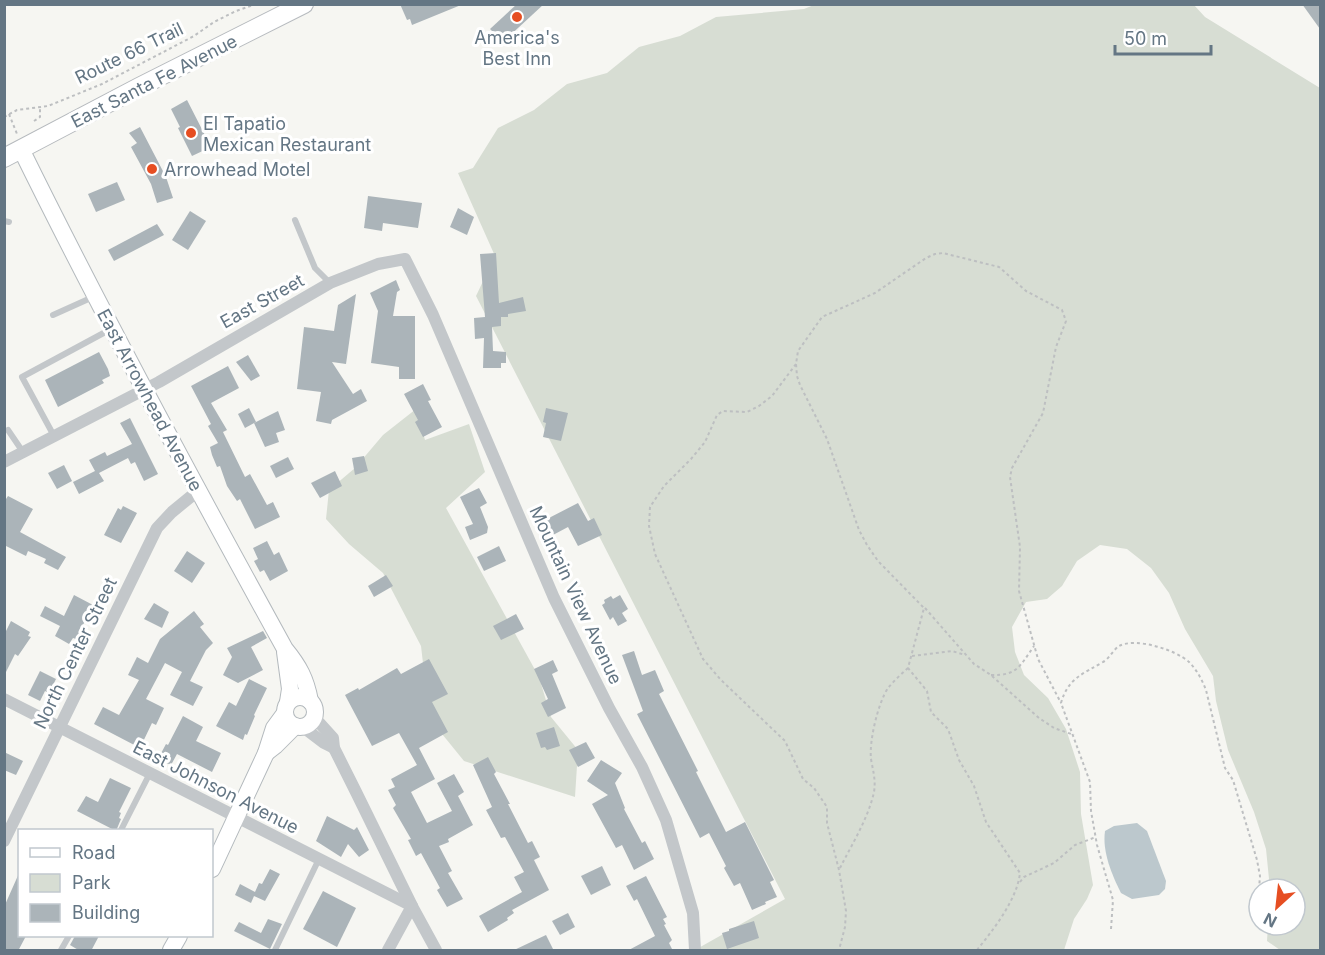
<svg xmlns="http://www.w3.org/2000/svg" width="1325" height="955" viewBox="0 0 1325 955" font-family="Inter,sans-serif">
  <rect width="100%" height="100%" fill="#f6f6f2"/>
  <g fill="#d7ddd3">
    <polygon points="814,5 1194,5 1205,17 1320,88 1320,950 1280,950 1267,941 1268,925 1295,925 1295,889 1270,889 1266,849 1254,812 1228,750 1216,701 1213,676 1185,629 1169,593 1151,568 1127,549 1100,545 1077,561 1062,586 1047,599 1026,602 1012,627 1015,652 1024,675 1048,698 1066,729 1080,772 1081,814 1093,885 1087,899 1074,919 1064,950 695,950 785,899 476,296 495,256 458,173 473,168 498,128 534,110 567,84 607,73 639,47 680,36 716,17 804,9"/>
    <polygon points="416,409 425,440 469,424 485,472 446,508 539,677 551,717 578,750 575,797 464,761 438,729 426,689 421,646 383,573 349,544 326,519 329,490 355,468 383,435"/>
  </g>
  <path fill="#bcc8cd" d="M1137,823L1147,831L1166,881L1165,889L1159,895L1132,899L1121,893C1112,875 1102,852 1105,831L1114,826Z"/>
  <g fill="#abb4b9">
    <polygon points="400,4 461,4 461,5 412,25 410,19 407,20"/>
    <polygon points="517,4 544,4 503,42 490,29"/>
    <polygon points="1302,4 1320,4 1320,29"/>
    <polygon points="187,100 211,147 192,156 178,128 180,127 171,109"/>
    <polygon points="140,127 166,177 173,198 157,203 151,184 131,147 137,143 129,133"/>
    <polygon points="117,182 125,200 96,212 88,194"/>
    <polygon points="368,196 422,203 418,228 383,223 382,231 364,228"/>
    <polygon points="458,208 474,217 467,235 450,227"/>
    <polygon points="190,211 206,221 188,250 172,240"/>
    <polygon points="157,224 164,235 114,261 108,250"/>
    <polygon points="496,253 499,303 523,297 526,311 508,314 508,317 501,317 501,326 492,327 493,351 506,352 506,363 501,363 501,368 483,368 484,338 475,339 474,318 485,317 480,254"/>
    <polygon points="396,280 400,290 397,292 393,316 415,316 415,379 399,379 399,367 371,363 378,311 370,293"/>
    <polygon points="356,294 346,364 332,362 353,394 361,389 367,401 332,420 331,424 316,421 321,392 297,389 304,327 334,331 338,305"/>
    <polygon points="99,352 108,369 110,376 102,380 104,383 58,407 45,380"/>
    <polygon points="248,355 260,376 251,381 236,362"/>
    <polygon points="228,366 239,388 211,403 227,430 223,432 245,477 250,474 267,505 273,502 280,517 255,529 240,499 237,501 227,486 220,466 217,467 212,455 210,447 218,443 208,426 211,424 191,386"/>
    <polygon points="423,384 431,400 428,401 442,427 423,437 415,422 418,420 404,394"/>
    <polygon points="249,408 256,422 245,428 238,414"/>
    <polygon points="546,408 568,413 561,441 543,437 546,423 543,422"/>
    <polygon points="278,411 285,430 276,433 279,442 265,447 254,423"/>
    <polygon points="130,418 158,474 144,481 135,462 131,464 128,458 99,473 104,481 79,494 73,482 95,471 89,460 105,452 107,456 132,444 120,423"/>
    <polygon points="364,456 368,471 355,475 352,458"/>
    <polygon points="288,457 294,469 276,478 270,466"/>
    <polygon points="64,465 72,481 57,489 48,473"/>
    <polygon points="335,471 342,486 320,498 311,483"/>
    <polygon points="479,488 487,503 480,507 488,527 487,533 470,540 465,527 473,524 460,497"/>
    <polygon points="8,496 33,509 20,532 66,557 58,570 44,563 46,559 28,551 26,556 4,545 4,502"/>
    <polygon points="578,503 588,521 594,518 602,535 578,546 568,527 553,535 545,520"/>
    <polygon points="123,506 137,513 121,543 104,535 118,508 121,510"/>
    <polygon points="267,541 274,555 279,552 288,571 270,581 264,570 260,572 254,561 258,559 253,548"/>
    <polygon points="499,546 506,561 484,571 477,557"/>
    <polygon points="187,551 205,563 192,583 174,571"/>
    <polygon points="386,575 393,586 374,597 368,586"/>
    <polygon points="74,595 93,605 76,639 73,638 69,644 55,636 60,626 40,616 45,606 64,616"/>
    <polygon points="620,595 628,609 622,613 627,621 618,626 613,617 610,620 602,605 605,603 604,600 611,596 613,599"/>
    <polygon points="154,603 169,612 162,628 144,619"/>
    <polygon points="194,611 204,624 200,627 213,643 206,650 190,681 203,687 193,706 170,695 182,672 165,663 146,699 164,708 156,725 152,723 140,748 94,724 103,707 119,715 139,680 128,675 137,657 148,663 160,639"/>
    <polygon points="516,614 524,629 501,640 493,626"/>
    <polygon points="11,621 30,632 28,636 31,637 18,656 15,654 4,676 4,635"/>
    <polygon points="263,631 267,638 251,647 263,670 238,683 223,675 232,657 227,648"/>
    <polygon points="634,651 642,675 655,670 664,691 659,694 698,771 696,772 726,832 745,822 774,880 770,882 777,897 765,902 766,904 752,910 740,883 734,886 724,868 726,866 709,833 700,838 637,714 643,711 622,655"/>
    <polygon points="429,659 448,694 432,702 448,732 419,748 435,779 411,792 427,823 452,811 437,783 454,774 464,792 458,796 473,825 448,839 449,842 439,846 452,871 448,873 463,899 447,907 437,890 440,888 421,853 416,856 408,840 411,839 393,808 396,805 388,790 395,787 391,779 417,765 399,733 372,746 345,695 358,688 359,690 397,668 401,674"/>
    <polygon points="553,660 558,671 552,674 566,708 548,717 541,703 548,699 534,669"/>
    <polygon points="40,671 56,679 49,693 45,691 40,701 28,695"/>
    <polygon points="249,679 267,688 254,715 255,716 247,735 245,734 243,740 216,726 229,702 236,706"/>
    <polygon points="183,716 203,727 196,741 221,753 212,772 177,754 171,765 158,759 166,744 168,745"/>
    <polygon points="554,727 560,746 547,750 545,747 541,748 536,733"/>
    <polygon points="586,742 595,758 578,767 569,750"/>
    <polygon points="4,752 23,761 16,775 4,770"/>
    <polygon points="488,757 496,772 494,774 510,804 508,804 528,843 532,841 540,857 534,860 549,890 512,910 514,913 507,918 508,920 488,932 479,916 522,892 514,877 524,872 505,837 501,838 486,810 492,807 473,765"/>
    <polygon points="601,760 622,773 615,783 625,808 624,809 642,843 645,841 654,859 634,870 622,845 616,848 592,804 608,795 587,781"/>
    <polygon points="110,778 131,788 119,812 121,813 119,818 121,819 116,831 77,811 86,796 98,802"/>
    <polygon points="327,816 354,830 357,827 369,850 359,857 348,844 341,857 316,841"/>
    <polygon points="602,866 611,885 591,895 581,876"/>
    <polygon points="270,869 280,874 265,901 254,896 251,903 235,895 240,884 255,892 259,883 262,884"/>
    <polygon points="20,871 20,936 26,936 18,951 4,951 4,907"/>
    <polygon points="646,876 667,917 663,919 666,924 664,925 672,940 669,943 673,951 627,951 655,936 637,899 634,901 626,886"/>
    <polygon points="323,891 356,908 337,947 303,929"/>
    <polygon points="568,913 575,927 560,935 552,921"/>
    <polygon points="268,919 282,924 270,949 234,931 239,922 261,933"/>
    <polygon points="754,921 759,938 727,949 722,933 729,931 729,929"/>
    <polygon points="546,935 554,951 512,951"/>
    <polygon points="75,936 99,936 91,951 80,951 70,945"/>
  </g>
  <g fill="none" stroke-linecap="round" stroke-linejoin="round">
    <g stroke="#b3b9bd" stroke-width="18">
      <g id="secondary">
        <path d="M21,149C104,318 194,484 285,649C299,666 306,679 310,701"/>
        <polyline points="285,652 290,689 288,702"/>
        <circle cx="300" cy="712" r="15"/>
        <polyline points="266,753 275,746 295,726"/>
        <polyline points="212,869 266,753 274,728 285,713"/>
        <polyline points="171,950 179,936"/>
      </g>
    </g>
    <g stroke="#b6babe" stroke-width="20">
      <polyline id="primary" points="4,158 139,87 304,4"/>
    </g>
    <g stroke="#bdbfc1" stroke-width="2" stroke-dasharray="3 3" stroke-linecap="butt">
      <polyline points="9,114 17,134"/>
      <polyline points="4,117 17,110 48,106 102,84 194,36 214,22 236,11 256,4"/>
      <polyline points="34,121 40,117 40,108"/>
      <polyline points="796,364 772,396 759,406 747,412 723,411 717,415 705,442 691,459 664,486 650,507 649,526 655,554 703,659 721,680 785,741 803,779 814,788 827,807 827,823 839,870 846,911 845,927 839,950"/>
      <polyline points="925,608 974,664 991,675 1039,718 1054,728 1074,735"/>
      <polyline points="912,656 952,651 965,655"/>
      <path d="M991,675C1017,676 1020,666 1034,646"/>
      <path d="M840,868C852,844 868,819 874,792C876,780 873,771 871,759C869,741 878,703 888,688C894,681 901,674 908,668"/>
      <polyline points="1020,882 1024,877 1054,863 1075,845 1096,837"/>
      <polyline points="1257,925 1259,894"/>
      <path d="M1111,929L1113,900L1097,845L1091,811L1090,782L1061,703C1068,678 1083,674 1103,662C1109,659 1113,650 1119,646C1136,637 1176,650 1189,662C1197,670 1202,680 1206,690L1225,768L1233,780L1257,860L1260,876L1259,889"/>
      <path d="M977,950C993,930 1017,900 1020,873L986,822L974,786L959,760L948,729L931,712L927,691L908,668L924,608L878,561L867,545L859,530L827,439L800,385L797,376L796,364L798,351L822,317L875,293L926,258L935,254L943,253L999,267L1026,291L1062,310L1066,321L1056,347L1043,413L1012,468L1010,477L1020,547L1019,591L1038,659L1061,703"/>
    </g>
    <g stroke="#c3c7ca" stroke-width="6">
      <polyline points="295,220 315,268 330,283"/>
      <polyline points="4,221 9,222"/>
      <polyline points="53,315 93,297"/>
      <polyline points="8,430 23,452"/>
      <polyline points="54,436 22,377 111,329"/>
      <polyline points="121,830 150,773"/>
      <polyline points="61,950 69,936"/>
      <polyline points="275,950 319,859"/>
    </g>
    <g stroke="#c3c7ca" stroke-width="12">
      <polyline points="4,462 159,382 330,283 378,264 405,259 433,315 554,598 609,708 642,767 666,820 693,913 695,950"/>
      <polyline points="4,699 412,906"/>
      <polyline points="314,717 333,738 334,748 356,792 412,906 436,950"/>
      <polyline points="303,727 324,743 334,748"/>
      <polyline points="4,841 157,528 172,512 194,494"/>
      <polyline points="388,950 412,906"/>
    </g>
    <use href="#secondary" stroke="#fff" stroke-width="16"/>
    <use href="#primary" stroke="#fff" stroke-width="18"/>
  </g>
  <g fill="#e64e22" stroke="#fff" stroke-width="2">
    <circle cx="517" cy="17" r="6"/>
    <circle cx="191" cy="133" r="6"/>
    <circle cx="152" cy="169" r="6"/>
  </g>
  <g text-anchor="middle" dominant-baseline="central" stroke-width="6" stroke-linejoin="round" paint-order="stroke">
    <g font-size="18" fill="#647684" stroke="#fff" text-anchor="start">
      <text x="517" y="37" text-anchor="middle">America's<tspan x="517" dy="21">Best Inn</tspan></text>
      <text x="203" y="123">El Tapatio<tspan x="203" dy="21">Mexican Restaurant</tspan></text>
      <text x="164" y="169">Arrowhead Motel</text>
    </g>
    <g font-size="18" fill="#647684" stroke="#fff">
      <text transform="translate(129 53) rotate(-26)">Route 66 Trail</text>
      <text transform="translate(154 81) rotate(-27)">East Santa Fe Avenue</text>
      <text transform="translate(262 301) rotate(-29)">East Street</text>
      <text transform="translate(150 400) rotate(62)">East Arrowhead Avenue</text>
      <text transform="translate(576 595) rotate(65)">Mountain View Avenue</text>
      <text transform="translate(75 653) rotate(-64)">North Center Street</text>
      <text transform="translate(216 787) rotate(27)">East Johnson Avenue</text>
    </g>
  </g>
  <rect width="1325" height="955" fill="none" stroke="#647684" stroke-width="12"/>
  <rect x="18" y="829" width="195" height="108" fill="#ffffff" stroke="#c1c8ce" stroke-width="1.5"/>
  <rect x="30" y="848" width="30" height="9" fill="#ffffff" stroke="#c1c8ce" stroke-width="1.5"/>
  <text x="72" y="859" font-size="18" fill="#647684">Road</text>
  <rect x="30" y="874" width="30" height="18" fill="#d7ddd3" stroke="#c1c8ce" stroke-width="1.5"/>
  <text x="72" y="889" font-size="18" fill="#647684">Park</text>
  <rect x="30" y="904" width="30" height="18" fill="#abb4b9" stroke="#c1c8ce" stroke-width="1.5"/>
  <text x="72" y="919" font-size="18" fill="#647684">Building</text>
  <g transform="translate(1277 907) rotate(207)"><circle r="28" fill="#ffffff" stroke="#c1c8ce" stroke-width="1.5"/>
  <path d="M0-4.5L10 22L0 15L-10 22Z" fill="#e64e22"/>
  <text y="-9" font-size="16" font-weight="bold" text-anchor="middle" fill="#647684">N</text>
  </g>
  <path d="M1115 45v9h96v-9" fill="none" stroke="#647684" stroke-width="3"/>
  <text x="1124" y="45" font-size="18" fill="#647684" stroke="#ffffff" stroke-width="4.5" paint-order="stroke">50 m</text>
</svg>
